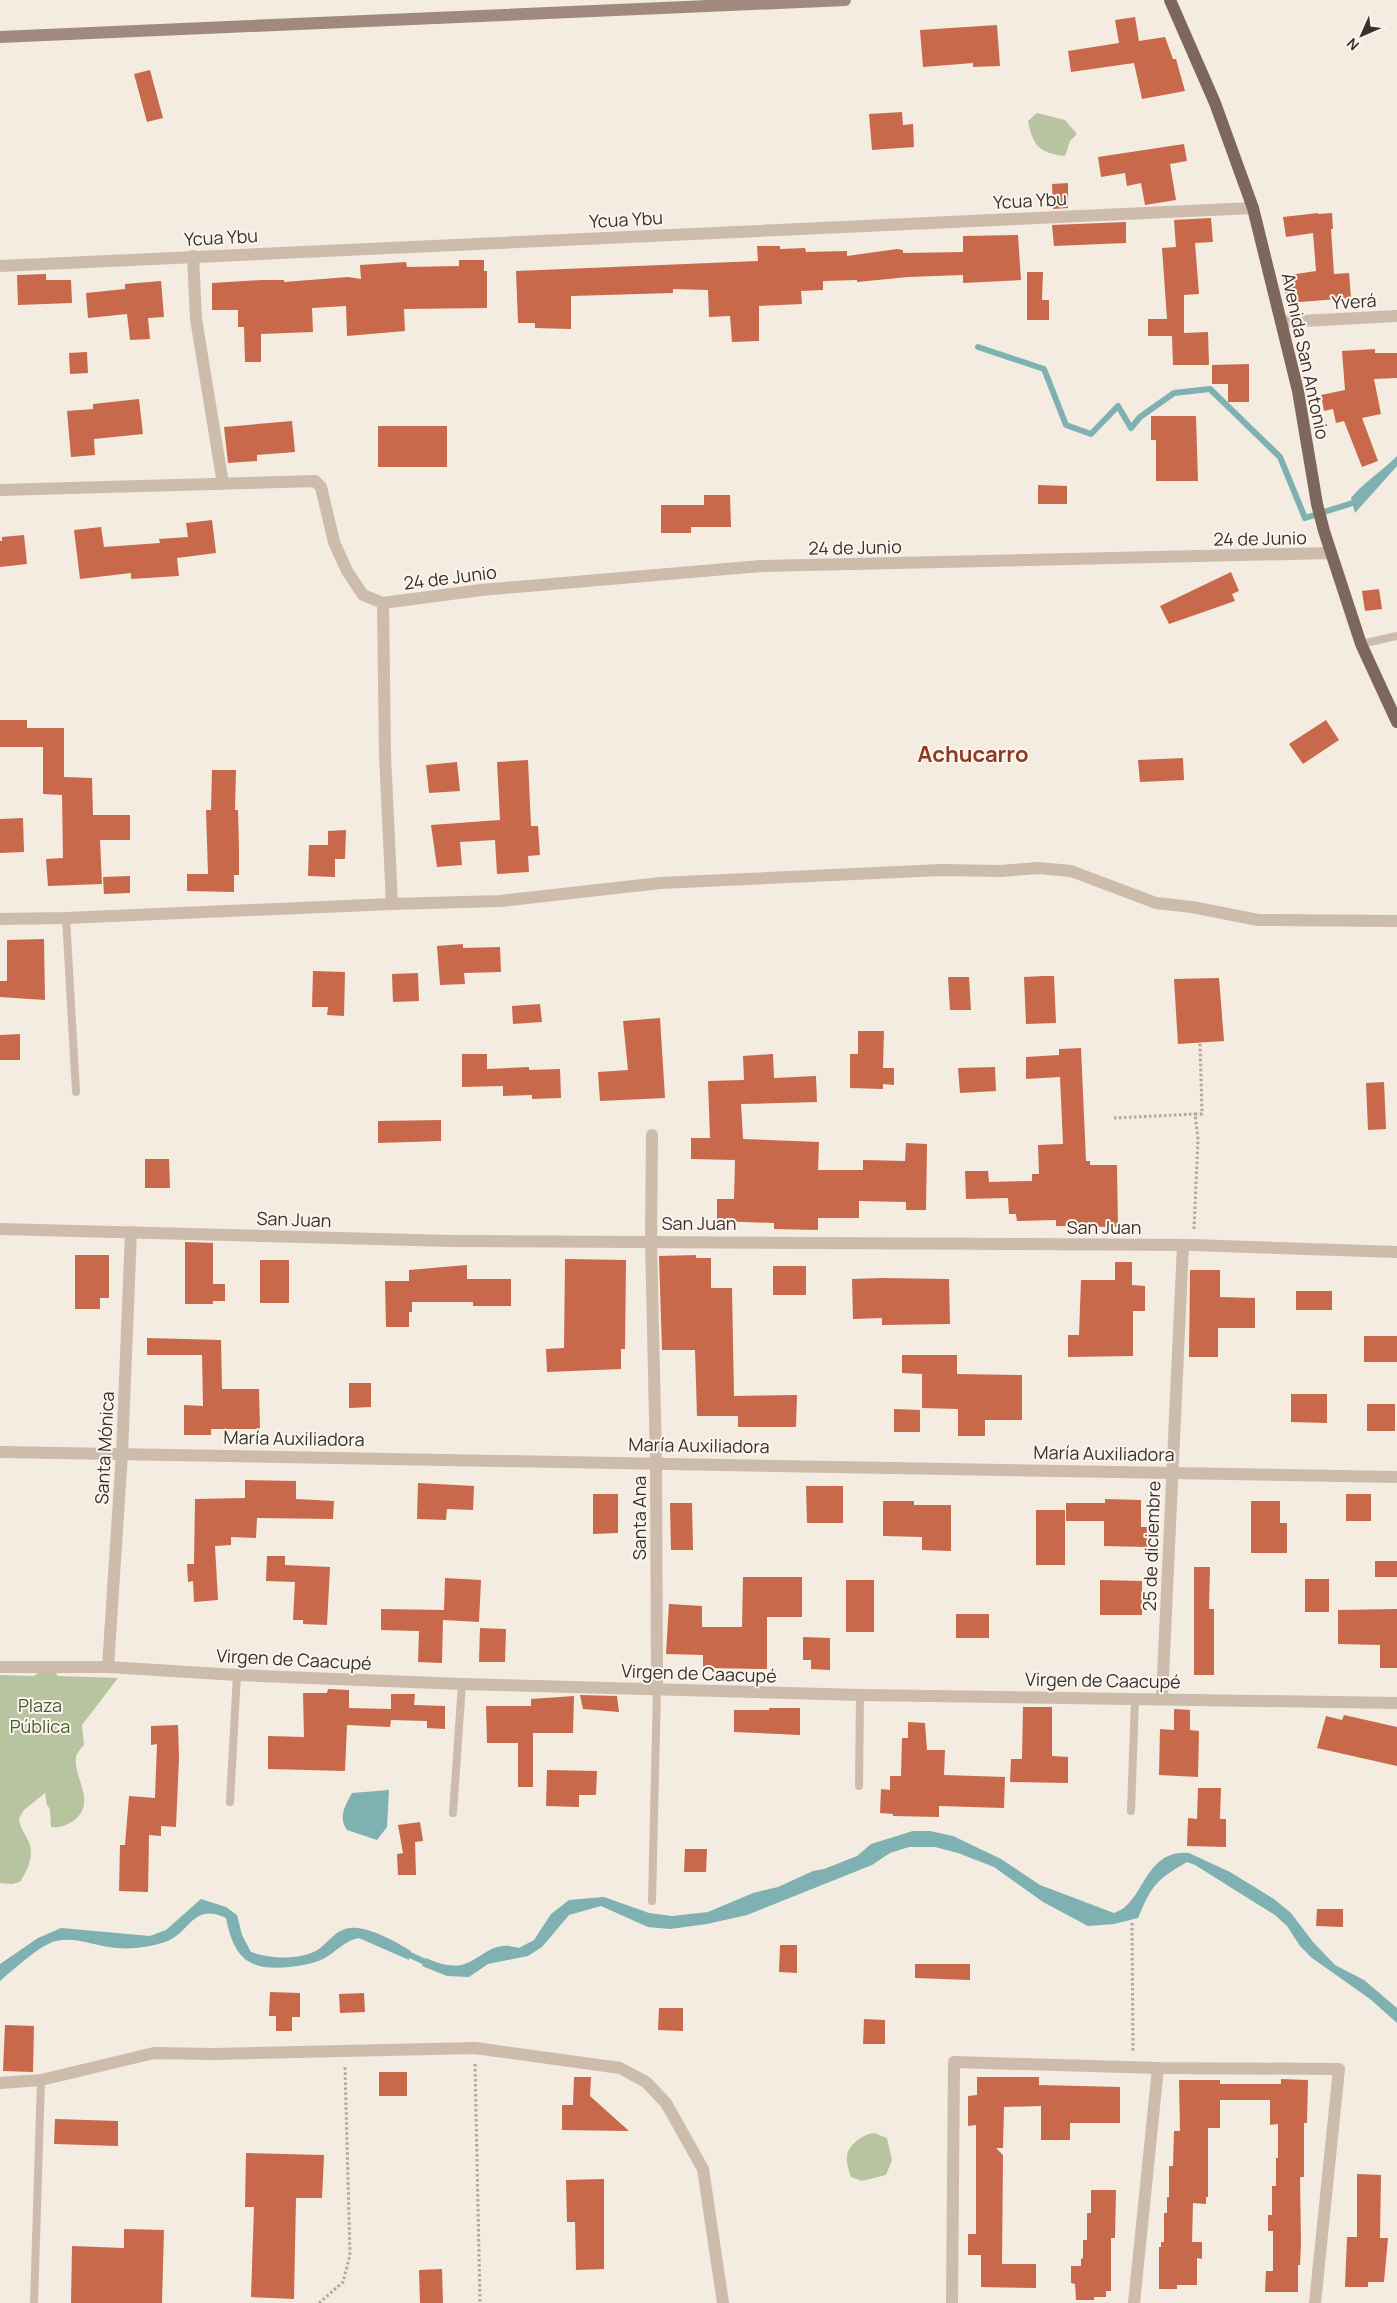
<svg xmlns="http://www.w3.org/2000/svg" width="1397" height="2303" viewBox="0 0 1397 2303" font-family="Manrope,sans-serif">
  <rect width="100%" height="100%" fill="#f4ebe1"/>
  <g fill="#b8c4a0">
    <path d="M1037,113L1065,120L1077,134L1070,141L1065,156C1039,153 1033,146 1028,121Z"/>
    <path d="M46,1667H50L58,1676L118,1678L82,1725L84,1745C81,1749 76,1753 76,1758C73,1778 98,1803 73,1821C65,1826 60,1828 51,1827L50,1809L47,1805L45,1793L24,1810L19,1818C20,1828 24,1832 28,1840C35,1855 28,1869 20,1882L12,1884L0,1883V1675L34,1676Z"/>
    <path d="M874,2133L887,2138L892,2160L886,2175L862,2181L851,2177C849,2171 846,2162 847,2156C848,2145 863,2134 874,2133Z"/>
  </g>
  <g fill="#7fb0b2">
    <path d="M1397,456V466L1355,513L1351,498C1364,482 1382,471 1397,456Z"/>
    <path d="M389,1790L387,1827L377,1840L347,1830C338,1817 345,1806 352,1793Z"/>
    <path d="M913,1831H930L953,1836L1001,1859L1040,1885L1114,1913C1145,1904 1143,1849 1189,1853L1230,1872L1274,1899L1291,1913L1313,1942L1335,1965L1364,1980L1397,2008V2023L1370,1999L1312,1958L1300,1946L1287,1926L1275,1915L1195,1865L1187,1862C1156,1880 1152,1885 1138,1918L1114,1924L1088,1926L1043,1902L994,1867L958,1853L935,1847H909L890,1853L872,1865L747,1915L707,1924L670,1929L648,1927L601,1906L569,1915L542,1947L528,1956L488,1964L469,1977L447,1976L422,1966L426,1958C437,1963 449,1967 461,1965C481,1961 491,1939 519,1948L534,1940L551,1914L569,1900L604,1897L649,1913L672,1916L708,1912L753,1893L778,1887L813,1871L824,1869L857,1856L871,1844Z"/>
    <path d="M201,1899L226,1907L237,1915L242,1935L251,1952C270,1959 297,1960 316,1951C328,1944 335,1929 351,1928C368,1926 396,1942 411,1951L409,1960L359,1938C345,1940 335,1953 323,1959C312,1964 300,1966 289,1967C248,1971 234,1958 226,1918C192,1902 191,1933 165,1942C147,1948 127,1950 108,1947C91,1944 73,1937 56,1941C41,1944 12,1971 0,1981V1964L38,1938L61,1928L150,1936L166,1930Z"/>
  </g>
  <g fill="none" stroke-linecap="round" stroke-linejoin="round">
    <g stroke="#7fb0b2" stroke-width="6">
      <polyline points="978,347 1044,369 1066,425 1091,434 1118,406 1131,428 1140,417 1174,393 1210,389 1280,457 1305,518 1359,501"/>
      <polyline points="404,1952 431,1965"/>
    </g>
  </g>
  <g fill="#c8694b">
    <polygon points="1135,17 1139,41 1165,37 1173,59 1176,59 1185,91 1142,99 1134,63 1071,72 1068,51 1119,43 1115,20"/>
    <polygon points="997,25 1000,66 973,67 973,63 923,67 920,30"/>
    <polygon points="150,70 163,118 147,122 134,74"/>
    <polygon points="902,112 903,125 913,124 914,147 872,150 869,114"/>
    <polygon points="1184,144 1187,161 1170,164 1176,200 1145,205 1141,183 1127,186 1125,173 1101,177 1098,157"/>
    <polygon points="1068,183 1068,208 1053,209 1052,184"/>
    <polygon points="1318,213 1318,214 1332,213 1333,229 1331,229 1334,274 1349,273 1351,298 1287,303 1283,276 1316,271 1313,233 1286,237 1283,217"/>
    <polygon points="1211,218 1213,242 1195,243 1199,294 1184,295 1184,333 1208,332 1209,365 1173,365 1172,336 1148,336 1148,319 1167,319 1162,248 1176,247 1174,220"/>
    <polygon points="1126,222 1126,243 1054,246 1052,225"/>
    <polygon points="1018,235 1021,280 963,283 963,275 908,277 857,282 857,280 823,281 823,290 801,291 802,304 759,306 759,341 732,342 730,316 709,317 708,290 673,289 673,293 571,296 571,329 535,328 535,323 518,323 516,271 758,261 757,246 780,246 780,249 805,248 806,252 847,251 847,256 897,249 903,250 903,253 963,252 963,236"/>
    <polygon points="459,260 484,260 484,271 487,271 487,308 404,309 405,331 347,336 346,306 312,308 313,332 261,334 261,362 245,362 244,327 238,327 238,310 212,310 212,283 262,280 284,280 284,282 348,277 361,279 360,265 406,262 407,267 459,266"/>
    <polygon points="1027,272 1043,272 1042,300 1049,300 1049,320 1027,320"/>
    <polygon points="46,274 46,280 71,280 72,303 18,305 17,275"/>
    <polygon points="161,281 164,317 148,318 150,339 130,340 127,314 88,318 86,293 125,289 125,284"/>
    <polygon points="1375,349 1375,353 1397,353 1397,378 1374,379 1381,414 1362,418 1378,461 1362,467 1344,421 1336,423 1333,409 1324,411 1321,395 1345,390 1342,351"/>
    <polygon points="87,352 88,373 70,374 69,353"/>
    <polygon points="1249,364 1249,402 1228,402 1228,384 1212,384 1212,365"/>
    <polygon points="139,399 143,434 94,439 95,455 71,457 67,411 93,409 93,404"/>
    <polygon points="1151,416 1196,416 1198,481 1156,481 1156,440 1151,440"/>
    <polygon points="292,421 295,452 257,455 257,461 228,463 224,427"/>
    <rect x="378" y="426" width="69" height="41"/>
    <polygon points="1038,485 1067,486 1067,504 1038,504"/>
    <polygon points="704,495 730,495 731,527 691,527 691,533 661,533 661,505 704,505"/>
    <polygon points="212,520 216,553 177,558 179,576 131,579 131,573 80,579 74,530 101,527 104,547 160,543 159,539 188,537 186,523"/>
    <polygon points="24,535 27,564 0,567 0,541 2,541 2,537"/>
    <polygon points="1231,572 1239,591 1232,594 1235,601 1169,624 1160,606"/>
    <polygon points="1379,589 1382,609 1365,611 1362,591"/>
    <polygon points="0,720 27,720 27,728 64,728 64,777 92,778 93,815 130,815 130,840 100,840 102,884 48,886 46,859 63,858 62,795 43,794 43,747 0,747"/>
    <polygon points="1326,720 1339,740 1303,764 1289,744"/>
    <polygon points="1183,758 1184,780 1140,782 1138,760"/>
    <polygon points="528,760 531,826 538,826 540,855 528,856 529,872 497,874 495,840 460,842 462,865 437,867 431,825 500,820 497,762"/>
    <polygon points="457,762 460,791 429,793 426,765"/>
    <polygon points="212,770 236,770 235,810 238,810 239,849 239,875 234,875 234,892 187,891 187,874 208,874 206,810 211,810"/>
    <polygon points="23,818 24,852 0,853 0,819"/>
    <polygon points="346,830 345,859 335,859 335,877 308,876 309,845 328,845 328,831"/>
    <polygon points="130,876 130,893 104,894 103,877"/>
    <polygon points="44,939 45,1000 0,997 0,981 7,981 7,940"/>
    <polygon points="463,944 463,948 500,947 501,972 464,973 465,984 440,985 437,946"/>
    <polygon points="313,971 345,972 344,1016 327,1015 328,1007 312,1007"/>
    <polygon points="418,973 419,1001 393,1002 392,974"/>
    <polygon points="1043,976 1054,976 1056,1023 1026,1024 1024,977"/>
    <polygon points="948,977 969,977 971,1010 950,1010"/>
    <polygon points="1219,978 1224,1041 1178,1044 1174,979"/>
    <polygon points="540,1004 542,1022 513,1024 512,1006"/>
    <polygon points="660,1018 665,1098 600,1101 598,1072 628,1070 623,1021"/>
    <polygon points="858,1031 884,1031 883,1068 894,1068 894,1085 883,1084 883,1089 850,1088 850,1054 858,1054"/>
    <polygon points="20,1034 20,1060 0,1060 0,1035"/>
    <polygon points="1081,1048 1086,1161 1090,1161 1090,1165 1117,1165 1118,1227 1056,1226 1056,1220 1017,1221 1016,1214 1009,1214 1008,1198 966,1199 965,1171 988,1171 989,1182 1032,1181 1032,1174 1039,1174 1038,1145 1063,1144 1060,1077 1026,1079 1026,1057 1059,1055 1059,1049"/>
    <polygon points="462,1054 487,1054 487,1069 529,1067 529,1070 560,1069 561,1098 532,1099 532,1095 503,1096 503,1086 462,1087"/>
    <polygon points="773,1054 774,1078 816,1076 817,1102 741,1104 743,1139 819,1142 818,1170 863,1170 863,1160 905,1161 906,1143 927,1144 926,1210 906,1210 906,1202 859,1201 859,1218 818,1218 818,1230 774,1229 774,1223 717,1221 717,1199 734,1199 735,1160 691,1159 691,1138 710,1138 708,1081 744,1080 743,1056"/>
    <polygon points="995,1067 996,1091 960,1093 958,1068"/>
    <polygon points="1384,1082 1386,1129 1368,1130 1366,1083"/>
    <polygon points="441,1120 441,1141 378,1143 378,1121"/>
    <polygon points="145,1159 169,1159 170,1188 145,1188"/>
    <polygon points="185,1242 213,1243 213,1284 225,1284 225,1301 213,1301 213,1304 185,1304"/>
    <polygon points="75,1255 109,1255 109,1298 100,1298 100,1309 75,1309"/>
    <polygon points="696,1255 696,1258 711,1258 711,1288 732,1288 734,1396 797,1395 796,1427 738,1427 738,1416 697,1416 695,1350 662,1350 659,1256"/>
    <polygon points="565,1259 626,1260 625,1349 621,1349 621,1369 547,1372 546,1349 564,1348"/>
    <rect x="260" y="1260" width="29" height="43"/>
    <polygon points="1115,1262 1132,1262 1132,1285 1145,1286 1145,1311 1133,1311 1133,1356 1068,1357 1068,1335 1079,1335 1081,1280 1115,1280"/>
    <polygon points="467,1265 467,1279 511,1279 511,1306 473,1306 473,1302 412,1302 412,1312 409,1312 409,1327 386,1327 385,1281 409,1281 409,1270"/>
    <rect x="773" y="1266" width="33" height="29"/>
    <polygon points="1190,1270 1220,1270 1220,1297 1255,1298 1255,1328 1218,1328 1218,1357 1189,1357"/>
    <polygon points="882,1278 949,1279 950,1324 882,1325 882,1318 853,1319 852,1279"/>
    <rect x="1296" y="1291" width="36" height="19"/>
    <rect x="1364" y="1336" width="33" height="26"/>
    <polygon points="147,1338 221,1340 222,1389 259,1389 260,1429 211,1429 211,1435 184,1435 184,1405 203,1406 202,1355 147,1355"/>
    <polygon points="902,1355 957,1355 957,1374 1022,1375 1022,1420 985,1420 985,1436 958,1436 958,1409 922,1408 922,1374 902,1373"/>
    <polygon points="349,1383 371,1383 371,1407 349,1408"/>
    <polygon points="1291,1394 1327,1394 1327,1423 1291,1422"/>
    <rect x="1367" y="1404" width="28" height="27"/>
    <polygon points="894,1409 920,1410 920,1432 894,1432"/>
    <polygon points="245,1480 296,1481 296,1499 334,1501 333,1519 257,1518 256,1538 231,1537 231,1545 215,1546 218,1600 194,1602 193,1581 188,1582 187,1564 194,1564 195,1499 245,1498"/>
    <polygon points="418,1483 474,1486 473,1510 447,1509 446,1520 417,1519"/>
    <polygon points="806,1486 843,1486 843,1523 807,1523"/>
    <polygon points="593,1494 618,1494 618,1533 593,1534"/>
    <rect x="1346" y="1494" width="25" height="27"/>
    <polygon points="1105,1499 1141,1500 1141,1527 1147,1527 1147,1547 1104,1546 1104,1521 1066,1521 1066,1503 1105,1503"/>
    <polygon points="883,1501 914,1501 914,1505 951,1505 951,1551 922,1550 922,1537 883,1536"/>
    <polygon points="1251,1501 1280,1501 1280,1523 1287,1523 1287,1553 1251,1553"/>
    <polygon points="670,1503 692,1503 693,1550 671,1550"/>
    <rect x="1036" y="1510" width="29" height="55"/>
    <polygon points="267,1556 285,1556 285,1565 330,1567 327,1625 303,1624 303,1620 293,1620 295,1582 266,1581"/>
    <rect x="1375" y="1561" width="22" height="16"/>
    <polygon points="1194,1567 1210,1567 1209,1609 1214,1609 1214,1675 1194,1675"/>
    <polygon points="743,1577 802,1577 802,1617 767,1617 767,1669 703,1668 703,1655 666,1654 669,1604 702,1606 702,1627 742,1627"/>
    <polygon points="445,1578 481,1580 479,1622 443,1620 442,1663 418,1662 419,1631 381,1630 381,1609 444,1610"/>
    <rect x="1305" y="1579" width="24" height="33"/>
    <rect x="846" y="1580" width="28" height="52"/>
    <polygon points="1100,1580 1142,1581 1142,1615 1100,1615"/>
    <polygon points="1397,1609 1397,1668 1380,1668 1380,1645 1338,1644 1338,1610"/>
    <rect x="956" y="1614" width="33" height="24"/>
    <polygon points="480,1628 506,1629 505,1662 479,1662"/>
    <polygon points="803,1637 830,1638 830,1670 811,1669 811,1660 803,1660"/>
    <polygon points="328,1689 349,1690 349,1708 391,1709 391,1694 415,1694 414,1705 445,1706 445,1729 427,1728 427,1721 391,1720 390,1727 347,1725 345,1771 268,1769 268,1736 304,1737 303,1693 327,1693"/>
    <polygon points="580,1695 617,1696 619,1712 583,1709"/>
    <polygon points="574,1696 573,1733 533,1733 533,1787 518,1787 518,1743 487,1743 486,1706 531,1706 531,1699"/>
    <polygon points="1023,1707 1052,1707 1052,1756 1068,1757 1068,1783 1010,1782 1011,1759 1022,1759"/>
    <polygon points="769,1708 800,1708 800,1735 734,1732 734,1710 769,1710"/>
    <polygon points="1174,1709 1190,1710 1190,1730 1199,1731 1198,1777 1159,1775 1160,1729 1174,1730"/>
    <polygon points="1344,1715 1397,1727 1397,1766 1317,1748 1326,1716 1342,1720"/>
    <polygon points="908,1722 925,1723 927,1750 945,1750 944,1775 1005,1777 1004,1808 939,1806 939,1817 893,1816 893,1814 880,1813 881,1789 890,1790 890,1776 901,1776 902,1738 908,1738"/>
    <polygon points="178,1725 179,1758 176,1827 161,1826 161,1836 149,1835 148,1892 119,1891 120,1845 125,1845 129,1796 155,1798 157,1744 151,1745 151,1726"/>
    <polygon points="547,1770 597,1771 596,1795 579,1795 579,1807 546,1806"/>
    <polygon points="1198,1788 1221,1788 1220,1819 1226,1819 1226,1847 1187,1846 1188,1818 1197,1819"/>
    <polygon points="420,1822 423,1841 415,1842 416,1875 398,1875 397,1854 403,1853 398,1825"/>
    <polygon points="685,1849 707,1849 706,1872 684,1872"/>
    <polygon points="1317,1909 1343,1909 1343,1927 1316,1926"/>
    <polygon points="780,1945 797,1945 797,1973 779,1972"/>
    <polygon points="915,1964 970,1964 970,1980 915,1978"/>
    <polygon points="270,1992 300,1993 300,2017 292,2017 292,2031 276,2031 276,2016 269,2016"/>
    <polygon points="364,1993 365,2012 340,2013 339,1994"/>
    <polygon points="659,2008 683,2008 683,2031 658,2030"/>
    <polygon points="864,2019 885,2020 885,2044 863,2044"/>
    <polygon points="5,2025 34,2026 33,2072 3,2071"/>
    <rect x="379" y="2072" width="28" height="24"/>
    <polygon points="574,2077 591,2077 590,2096 629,2131 562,2130 562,2105 573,2105"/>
    <polygon points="977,2077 1039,2077 1039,2085 1120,2087 1120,2123 1070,2123 1070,2140 1041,2140 1041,2106 1004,2107 1003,2148 996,2148 1003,2155 1002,2264 1036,2264 1036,2288 981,2287 981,2255 968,2255 968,2234 976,2234 976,2125 968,2126 968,2096 977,2095"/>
    <polygon points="1281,2079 1308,2080 1307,2123 1304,2123 1304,2177 1300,2177 1301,2243 1300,2265 1298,2265 1298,2292 1265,2292 1266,2271 1273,2271 1273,2231 1268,2231 1268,2215 1272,2215 1272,2186 1276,2186 1276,2158 1278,2158 1278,2124 1270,2125 1270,2100 1220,2100 1220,2128 1208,2128 1208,2197 1206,2197 1206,2204 1193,2203 1192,2242 1202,2242 1202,2259 1197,2258 1197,2285 1177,2285 1177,2289 1159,2289 1159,2247 1161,2247 1161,2242 1164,2242 1164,2213 1167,2213 1167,2197 1169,2197 1169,2166 1173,2166 1174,2131 1180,2131 1179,2080 1220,2080 1220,2084 1281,2084"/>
    <polygon points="55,2119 118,2121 118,2146 54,2144"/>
    <polygon points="246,2153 324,2155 322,2198 296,2198 294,2299 251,2297 254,2207 245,2207"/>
    <polygon points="1357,2174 1381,2175 1380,2238 1388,2238 1384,2282 1368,2282 1368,2287 1345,2287 1347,2237 1357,2237"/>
    <polygon points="604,2179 604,2269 576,2270 575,2222 567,2222 566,2180"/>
    <polygon points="1091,2190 1116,2190 1115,2238 1111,2238 1111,2291 1106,2291 1106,2297 1094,2297 1094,2300 1076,2300 1075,2284 1071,2283 1071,2266 1081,2266 1081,2259 1083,2258 1083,2240 1087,2240 1087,2213 1091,2213"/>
    <polygon points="124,2229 164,2230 162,2303 71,2303 72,2246 124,2248"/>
    <polygon points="442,2269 443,2303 420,2303 419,2270"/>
  </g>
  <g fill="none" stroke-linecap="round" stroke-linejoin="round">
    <g stroke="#b9a596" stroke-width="3" stroke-dasharray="2.5 2.5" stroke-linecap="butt">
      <polyline points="1114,1118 1195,1114"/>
      <polyline points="1194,1229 1198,1139 1195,1114 1202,1114 1200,1043"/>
      <polyline points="1132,1923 1133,2051"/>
      <polyline points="475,2064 480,2303"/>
      <polyline points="319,2303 343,2282 350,2255 345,2066"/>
    </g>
    <g stroke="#cdbbac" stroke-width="8">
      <polyline points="1361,644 1397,636"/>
      <polyline points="66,918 76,1092"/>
      <polyline points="859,1786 860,1695"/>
      <polyline points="230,1802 237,1675"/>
      <polyline points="1131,1811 1135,1699"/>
      <polyline points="453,1813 462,1684"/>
      <polyline points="652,1901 657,1689"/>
      <polyline points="34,2303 41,2080"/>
    </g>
    <g stroke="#cdbbac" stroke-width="12">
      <polyline points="193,256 196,319 223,484"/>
      <polyline points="0,266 1253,208"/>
      <polyline points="1282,322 1397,316"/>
      <polyline points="0,490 315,481 321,487 334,542 347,571 363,595 383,603 481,590 761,566 1331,553"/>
      <polyline points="383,603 385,755 392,904"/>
      <polyline points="0,919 66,918 392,904 500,901 660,883 941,870 1001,871 1038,868 1071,871 1156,903 1192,907 1258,920 1397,921"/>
      <polyline points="652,1135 651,1240 656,1462 657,1689"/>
      <polyline points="0,1229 452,1241 1193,1245 1397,1252"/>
      <polyline points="0,1452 1397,1477"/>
      <polyline points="0,1667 108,1667 237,1675 462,1684 860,1695 1397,1703"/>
      <polyline points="108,1667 122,1453 131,1232"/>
      <polyline points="1162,1698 1183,1245"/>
      <polyline points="0,2083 41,2080 154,2053 214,2054 475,2048 620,2068 646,2082 666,2103 703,2169 723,2303"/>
      <polyline points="952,2303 954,2062 1158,2068 1339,2069 1315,2303"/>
      <polyline points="1134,2303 1158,2068"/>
    </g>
    <polyline stroke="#a18a7d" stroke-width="12" points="0,37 845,0"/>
    <polyline stroke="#7d675c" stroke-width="12" points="1170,0 1215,103 1253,208 1298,391 1317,504 1324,531 1361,644 1397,722"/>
  </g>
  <g text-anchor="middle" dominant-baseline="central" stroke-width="4" stroke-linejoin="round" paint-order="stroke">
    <g font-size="18" fill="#3b302b" stroke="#fbf5ee">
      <text transform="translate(1030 200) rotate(-3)">Ycua Ybu</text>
      <text transform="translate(626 219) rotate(-3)">Ycua Ybu</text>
      <text transform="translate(221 237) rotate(-3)">Ycua Ybu</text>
      <text transform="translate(1354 301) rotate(-3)">Yverá</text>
      <text transform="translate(1306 356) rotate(78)">Avenida San Antonio</text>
      <text transform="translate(1260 538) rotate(-1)">24 de Junio</text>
      <text transform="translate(855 547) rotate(-1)">24 de Junio</text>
      <text transform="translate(450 577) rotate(-7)">24 de Junio</text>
      <text transform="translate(294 1219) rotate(2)">San Juan</text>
      <text x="699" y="1223">San Juan</text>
      <text x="1104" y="1227">San Juan</text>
      <text transform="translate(294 1438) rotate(1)">María Auxiliadora</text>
      <text transform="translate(699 1445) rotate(1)">María Auxiliadora</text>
      <text transform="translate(104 1448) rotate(-87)">Santa Mónica</text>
      <text transform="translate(1104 1453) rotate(1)">María Auxiliadora</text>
      <text transform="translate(639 1518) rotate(-90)">Santa Ana</text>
      <text transform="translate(1151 1546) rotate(-88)">25 de diciembre</text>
      <text transform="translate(294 1659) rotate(3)">Virgen de Caacupé</text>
      <text transform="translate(699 1673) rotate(2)">Virgen de Caacupé</text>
      <text transform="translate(1103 1680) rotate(1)">Virgen de Caacupé</text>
    </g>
    <g font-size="18" fill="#4a5a2e" stroke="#fbf5ee">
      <text x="40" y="1705">Plaza<tspan x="40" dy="21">Pública</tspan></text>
    </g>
    <g font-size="22" font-weight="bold" fill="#8c3b22" stroke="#fbf5ee">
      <text x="973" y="754">Achucarro</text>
    </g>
  </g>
  <g transform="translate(1362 35) rotate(225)" stroke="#fbf5ee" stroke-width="4" paint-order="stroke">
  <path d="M0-4L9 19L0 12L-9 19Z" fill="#3b302b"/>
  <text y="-8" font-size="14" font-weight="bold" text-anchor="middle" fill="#3b302b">N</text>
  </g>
</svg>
